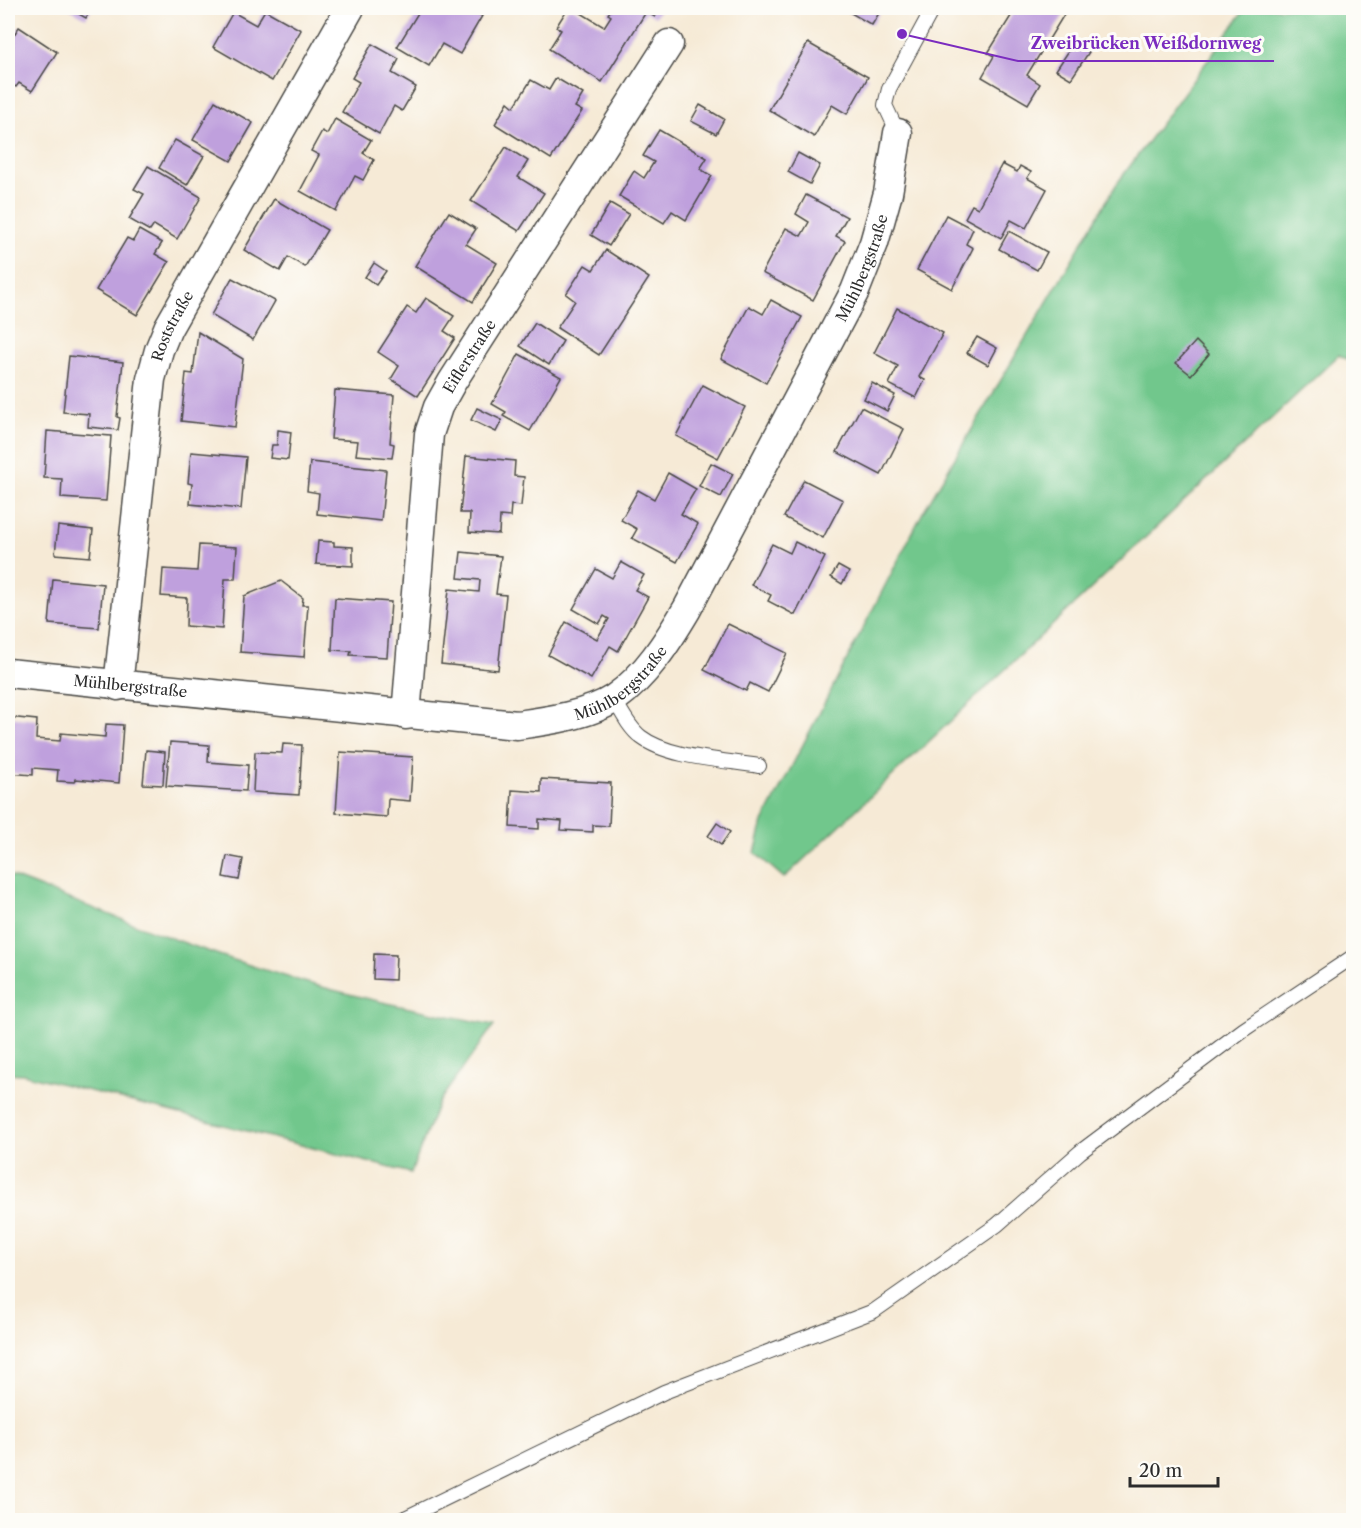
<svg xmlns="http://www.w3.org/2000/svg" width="1361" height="1528" viewBox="0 0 1361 1528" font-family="'Libre Caslon Text',serif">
  <rect width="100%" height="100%" fill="#fdfcf7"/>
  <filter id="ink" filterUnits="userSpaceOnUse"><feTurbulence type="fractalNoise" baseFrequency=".0167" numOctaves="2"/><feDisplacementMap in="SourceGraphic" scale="12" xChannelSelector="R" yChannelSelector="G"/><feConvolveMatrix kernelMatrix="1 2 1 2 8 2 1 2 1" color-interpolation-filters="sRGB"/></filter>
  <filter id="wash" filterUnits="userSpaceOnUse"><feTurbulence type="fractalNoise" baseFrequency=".008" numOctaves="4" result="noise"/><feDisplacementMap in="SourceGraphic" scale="24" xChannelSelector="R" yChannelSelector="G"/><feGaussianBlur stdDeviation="1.35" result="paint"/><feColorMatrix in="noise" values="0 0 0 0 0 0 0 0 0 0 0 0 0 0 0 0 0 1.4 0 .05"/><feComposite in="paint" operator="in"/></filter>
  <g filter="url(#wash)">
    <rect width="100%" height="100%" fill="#f6ead6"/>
    <g fill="#71c78c" stroke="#4e795c" stroke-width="1.5">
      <polygon points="1246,8 1353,8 1353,363 1339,355 784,878 755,853 763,822 923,512 1116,185"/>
      <path d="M8,875C98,910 188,947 281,975C351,997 422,1011 494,1025L438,1103L411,1173L23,1074L8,1073Z"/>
    </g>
    <g id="blocks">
      <g fill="#bfa0dd">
        <polygon points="68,8 92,8 86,18"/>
        <polygon points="421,8 467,8 482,16 460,54 442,44 429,66 397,47"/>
        <polygon points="568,8 573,8 604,27 611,16 608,14 612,8 661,8 655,17 646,12 602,82 549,49 561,30 556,27"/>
        <polygon points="842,8 882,8 872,25"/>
        <polygon points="1016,8 1068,8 1027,75 1040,84 1028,104 982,77 994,56 988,53"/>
        <polygon points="265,10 301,30 272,81 213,47 233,12 256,25"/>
        <polygon points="19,27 57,52 32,91 19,83 16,87 8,81 8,44"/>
        <polygon points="808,43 868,77 847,114 832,105 814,137 769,110"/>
        <polygon points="1074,43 1089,52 1071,79 1056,70"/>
        <polygon points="372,44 399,59 392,73 416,87 402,111 394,106 379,134 342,112 359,82 352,78"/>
        <polygon points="556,78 583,94 575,107 582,111 551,159 495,124 508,102 514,107 531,80 549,90"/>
        <polygon points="215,101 253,123 231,161 193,140"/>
        <polygon points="700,105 724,119 716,134 691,121"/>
        <polygon points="335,119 371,140 363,153 374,160 363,180 355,176 336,211 300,191 319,155 311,151 322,131 327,134"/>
        <polygon points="659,130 707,158 700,169 712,176 686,220 672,211 664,223 619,196 634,171 644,178 654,162 643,156"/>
        <polygon points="8,139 12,140 8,157"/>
        <polygon points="175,140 204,156 187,185 159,168"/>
        <polygon points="506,147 528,161 518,177 544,193 519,231 471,201"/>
        <polygon points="798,153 820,165 810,184 788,172"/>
        <polygon points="1002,164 1017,172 1020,166 1031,172 1027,178 1047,189 1026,228 1011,220 1001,238 965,218 972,205 978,208"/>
        <polygon points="148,166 201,197 177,239 154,225 150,231 129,219 144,194 134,189"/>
        <polygon points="806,195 847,217 836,236 845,241 813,300 762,273 786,228 801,236 809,222 796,214"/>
        <polygon points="274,199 327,230 305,267 288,257 280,271 244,250"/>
        <polygon points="610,203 629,214 609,246 591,235"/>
        <polygon points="449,212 476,229 466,244 497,263 473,302 415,266"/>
        <polygon points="946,215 973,229 966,244 973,248 952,289 917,270"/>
        <polygon points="139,230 162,243 155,254 169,262 137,315 96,290 127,238 133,241"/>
        <polygon points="1009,231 1047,252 1037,270 999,249"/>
        <polygon points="606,250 649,278 599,355 557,328 575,301 566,294 585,265 593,270"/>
        <polygon points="374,263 386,271 376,285 365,277"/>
        <polygon points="232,278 275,301 253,340 211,315"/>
        <polygon points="426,298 454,316 444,331 455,338 418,396 391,379 399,366 378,352 407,307 416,313"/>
        <polygon points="771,300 802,317 766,383 721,359 749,306 763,314"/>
        <polygon points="897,308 943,333 919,377 925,380 916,398 889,384 898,366 874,353"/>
        <polygon points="535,323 563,341 549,365 520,346"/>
        <polygon points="198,332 243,359 235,427 181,421 186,373 193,374"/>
        <polygon points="977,337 997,348 988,365 967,353"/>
        <polygon points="1196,341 1209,354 1191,375 1176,363"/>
        <polygon points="519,354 561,377 530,431 503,416 506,412 492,404"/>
        <polygon points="69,356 123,362 117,417 120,418 118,430 88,427 89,414 63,412"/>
        <polygon points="872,383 895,395 887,411 864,399"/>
        <polygon points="703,385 745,407 718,458 676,436"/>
        <polygon points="335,390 394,395 390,443 394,444 392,458 356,455 358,441 331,439"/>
        <polygon points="861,407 904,429 881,475 837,452"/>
        <polygon points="477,408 502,420 496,432 471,420"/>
        <polygon points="278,430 291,432 288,460 270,458 272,445 277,445"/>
        <polygon points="47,431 111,436 106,501 61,498 62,479 44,478"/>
        <polygon points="191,452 246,457 241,509 190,504 192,484 188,483"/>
        <polygon points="466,456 515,461 514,476 524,477 521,506 511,505 510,517 500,516 499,534 469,532 470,513 460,513"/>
        <polygon points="310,462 386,470 381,521 317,514 319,493 307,491"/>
        <polygon points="711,463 733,474 721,497 699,486"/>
        <polygon points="668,473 696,489 681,514 698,524 677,562 632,538 637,529 621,520 638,490 654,499"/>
        <polygon points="804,480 843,500 823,538 784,517"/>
        <polygon points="58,526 93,530 90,557 55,554"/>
        <polygon points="318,541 334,542 334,546 353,547 353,566 316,564"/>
        <polygon points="795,542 825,557 795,615 768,601 771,595 751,585 772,544 790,553"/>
        <polygon points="199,545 237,547 235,579 225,579 222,629 186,626 187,598 161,596 163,569 197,571"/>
        <polygon points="461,552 501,556 496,594 506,595 498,670 441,664 449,589 479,592 480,580 458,578"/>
        <polygon points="621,562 644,575 635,590 648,597 618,651 610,646 591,679 548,655 566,622 597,639 609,619 604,616 599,624 573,609 596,569 612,578"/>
        <polygon points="838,566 849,572 842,584 831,577"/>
        <polygon points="53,579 103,584 99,628 49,624"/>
        <polygon points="281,581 303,598 302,605 308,605 304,657 240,652 244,596"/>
        <polygon points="335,598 391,602 387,657 350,655 351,651 332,650"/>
        <polygon points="728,624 787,653 768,692 750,683 746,691 704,670"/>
        <polygon points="8,717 37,720 36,739 60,741 61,733 105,737 106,724 123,725 119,783 76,779 75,782 57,781 58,770 33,768 33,775 8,773"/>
        <polygon points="170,742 209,745 208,762 248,765 246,791 166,786"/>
        <polygon points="283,744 302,745 299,795 253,792 255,752 282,753"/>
        <polygon points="146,750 165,752 163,785 143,784"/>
        <polygon points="340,752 413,757 410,801 388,799 387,817 336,813"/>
        <polygon points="541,779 611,783 609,826 593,825 593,832 561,830 562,821 539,819 539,829 510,827 512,790 541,792"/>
        <polygon points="717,823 730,832 721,845 708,836"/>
        <polygon points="227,856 243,859 239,880 223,877"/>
        <polygon points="374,954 396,955 395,980 373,979"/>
      </g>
    </g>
  </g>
  <g filter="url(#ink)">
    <use href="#blocks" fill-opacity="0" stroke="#494845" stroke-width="1.5"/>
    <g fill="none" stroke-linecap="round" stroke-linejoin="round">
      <g stroke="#494845" stroke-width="16">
        <g id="service">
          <polyline points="898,133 885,105 889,89 933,8"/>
          <path d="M614,699C621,711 629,728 641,737C668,758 725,760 759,766"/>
          <polyline points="401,1520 664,1392 874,1311 997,1225 1080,1152 1243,1030 1354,956"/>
        </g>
      </g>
      <g stroke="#494845" stroke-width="31">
        <g id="minor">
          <path id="s1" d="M8,673L517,725C547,721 589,715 615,698C646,676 668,641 687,609L855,291L874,243L888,193L898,133"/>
          <path id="s2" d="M118,686L151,379L159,350L168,328L350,8"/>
          <path id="s3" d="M406,715L429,434L438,407L452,382L669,44"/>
        </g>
      </g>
      <use href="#service" stroke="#fff" stroke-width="14"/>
      <use href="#minor" stroke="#fff" stroke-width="28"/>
    </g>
  </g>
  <g text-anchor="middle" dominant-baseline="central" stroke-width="6" stroke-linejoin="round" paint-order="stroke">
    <g font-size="15" fill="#2b2b2b" stroke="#fdfcf7">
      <text stroke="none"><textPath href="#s1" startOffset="1113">Mühlbergstraße</textPath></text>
      <text stroke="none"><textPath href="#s2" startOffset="366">Roststraße</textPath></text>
      <text stroke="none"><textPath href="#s3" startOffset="370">Eiflerstraße</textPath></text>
      <text stroke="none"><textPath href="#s1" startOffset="627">Mühlbergstraße</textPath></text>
      <text stroke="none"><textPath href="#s1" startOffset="123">Mühlbergstraße</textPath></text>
    </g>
  </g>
  <path fill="none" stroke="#7b2cbf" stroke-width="2" d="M902 34L1018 61H1274"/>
  <circle fill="#7b2cbf" stroke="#fdfcf7" stroke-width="2" cx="902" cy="34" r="6"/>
  <g font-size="16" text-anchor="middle" font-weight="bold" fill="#7b2cbf" stroke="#fdfcf7" stroke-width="6" stroke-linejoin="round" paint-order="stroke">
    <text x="1146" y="49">Zweibrücken Weißdornweg</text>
  </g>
  <rect width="1361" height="1528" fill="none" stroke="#fdfcf7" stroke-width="30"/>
  <path d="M1130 1477v9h88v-9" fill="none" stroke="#2b2b2b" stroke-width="3"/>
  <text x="1139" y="1477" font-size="18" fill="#2b2b2b" stroke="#fdfcf7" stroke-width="4.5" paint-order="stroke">20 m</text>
</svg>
